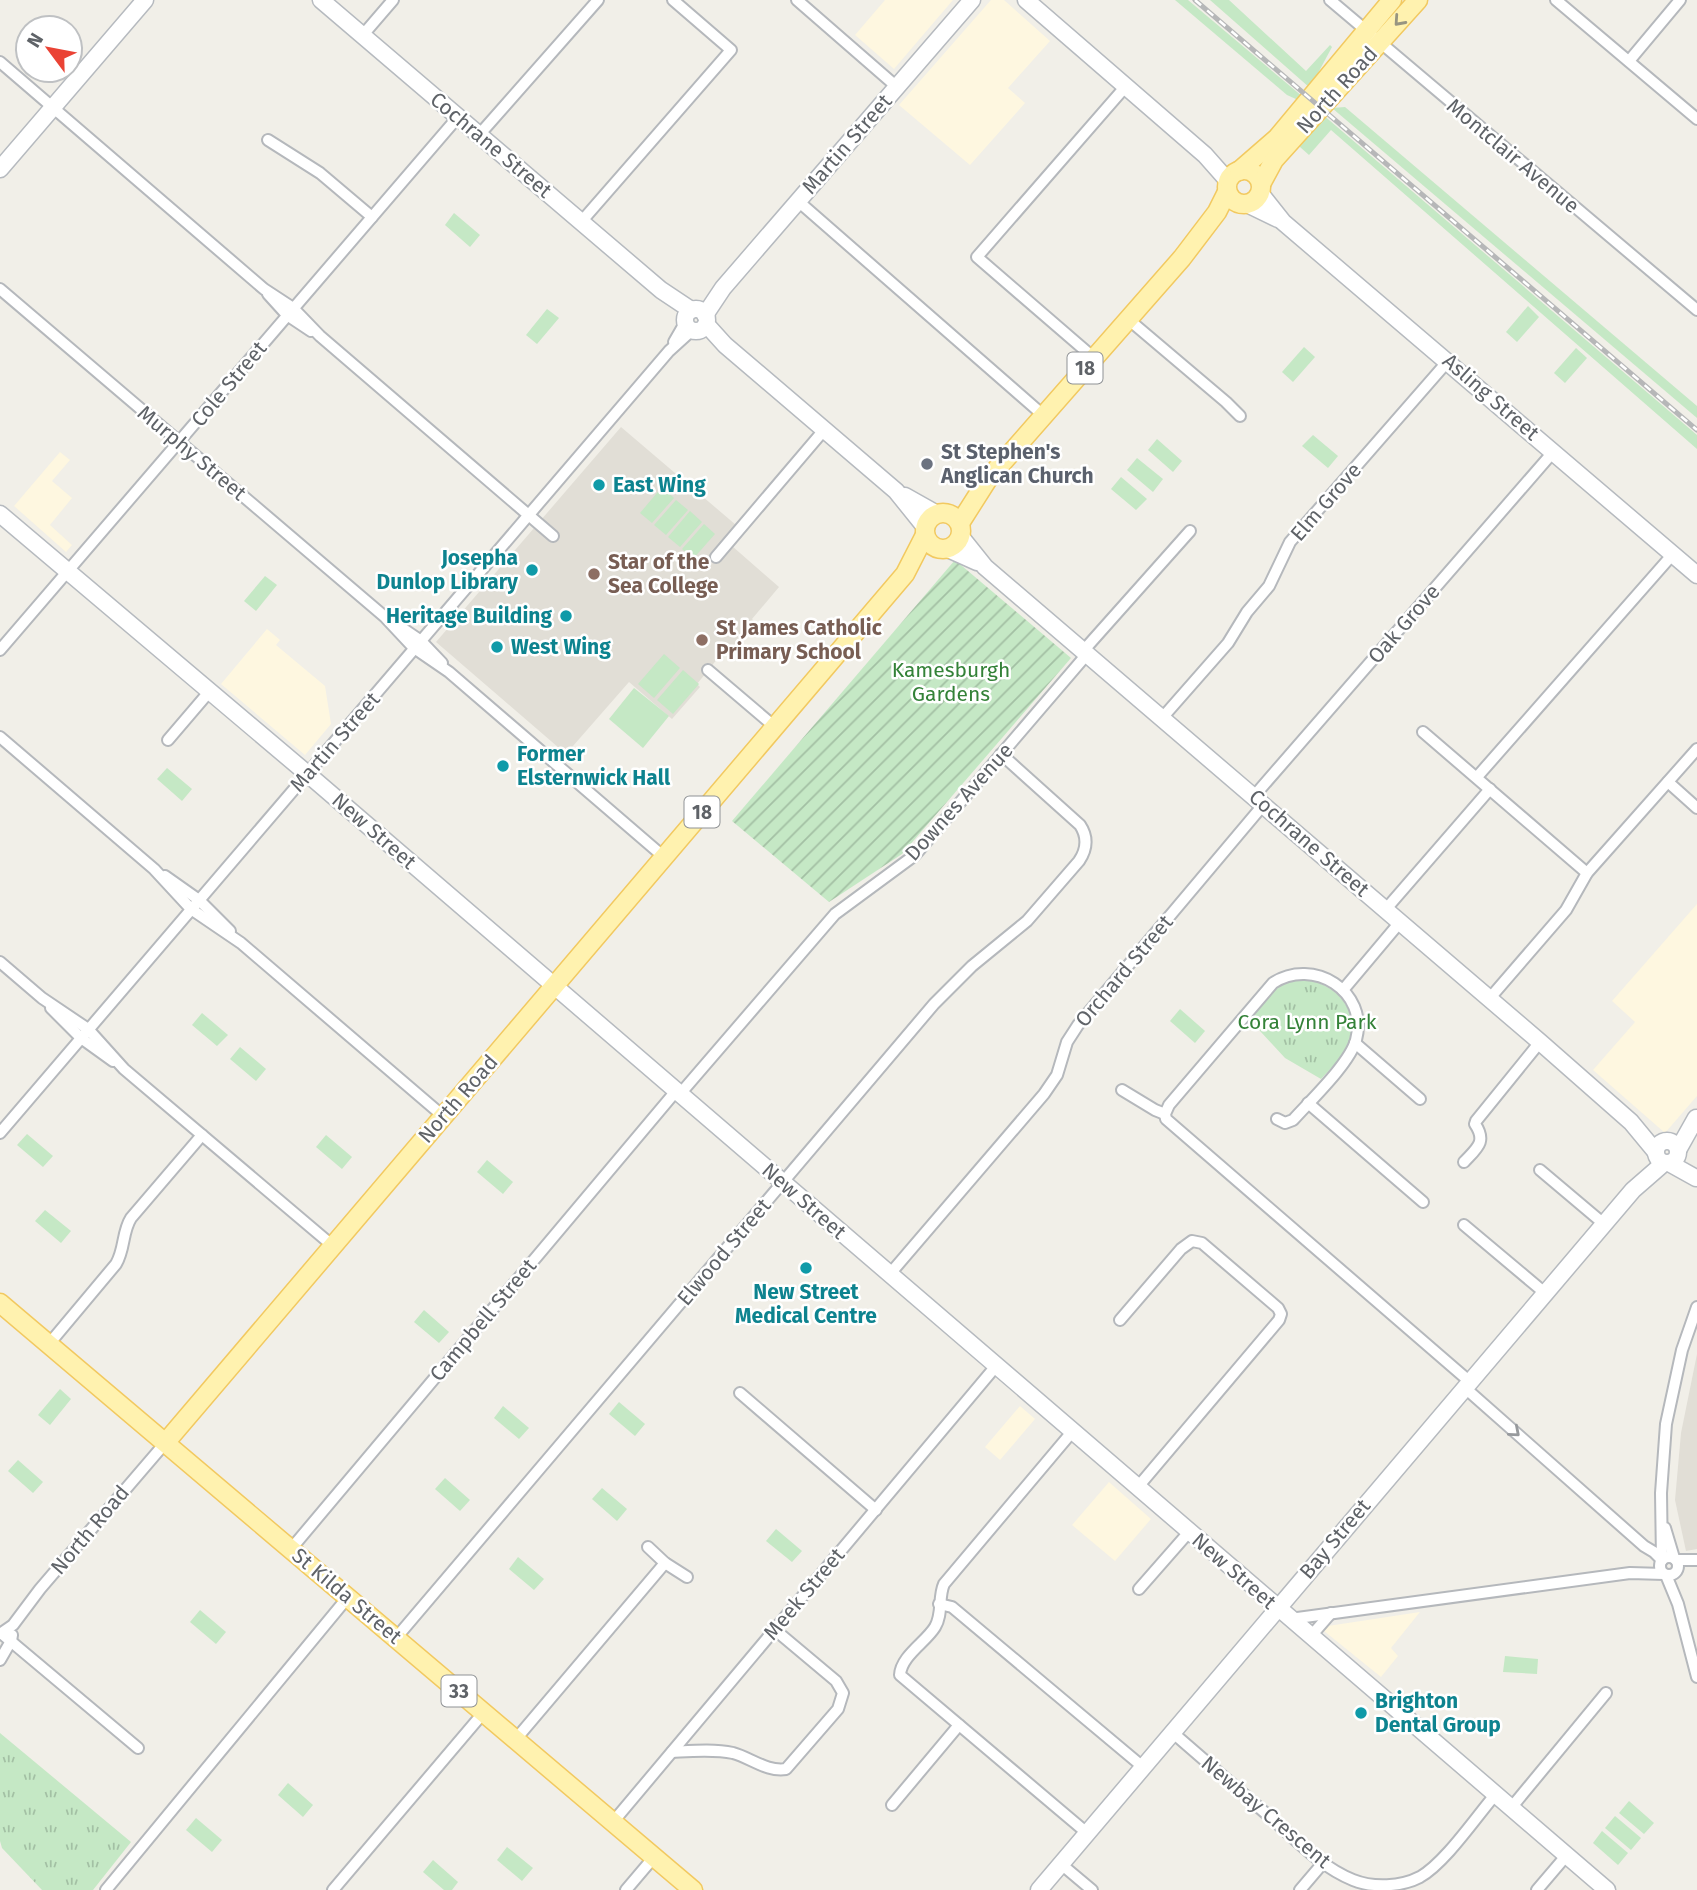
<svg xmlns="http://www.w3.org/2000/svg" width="1697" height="1890" viewBox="0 0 1697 1890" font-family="'Fira Sans',sans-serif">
  <defs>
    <pattern id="park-tufts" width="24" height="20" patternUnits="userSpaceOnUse" patternTransform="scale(1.75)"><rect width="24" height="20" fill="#c5e8c5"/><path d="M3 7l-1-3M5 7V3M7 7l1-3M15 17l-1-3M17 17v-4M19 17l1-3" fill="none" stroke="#a3c0a4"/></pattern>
    <pattern id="garden-furrows" width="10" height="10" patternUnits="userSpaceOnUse" patternTransform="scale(1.75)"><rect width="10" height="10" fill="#c5e8c5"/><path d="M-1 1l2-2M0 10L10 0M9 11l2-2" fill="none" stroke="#a3c0a4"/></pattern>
  </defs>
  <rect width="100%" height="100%" fill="#f1efe8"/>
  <g fill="#fef7e0">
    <polygon points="885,0 953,0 894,69 855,35"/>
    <polygon points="991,0 1004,0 1050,41 1008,88 1025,103 970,165 899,105"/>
    <polygon points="60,452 70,460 52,481 72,498 50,525 72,545 66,552 14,506"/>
    <polygon points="267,629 280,640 276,645 325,686 331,724 305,755 221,684"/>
    <polygon points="1697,904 1697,1096 1665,1133 1593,1070 1635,1022 1612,1001"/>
    <polygon points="1020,1406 1035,1419 1000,1460 985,1447"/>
    <polygon points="1109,1482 1151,1519 1115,1561 1072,1525"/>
    <polygon points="1420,1612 1391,1648 1398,1656 1381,1677 1324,1631 1328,1626"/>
  </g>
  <g fill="#e1ded6">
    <polygon points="621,427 736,525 724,539 779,587 752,619 755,622 721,660 718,658 697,684 700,687 672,719 629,682 566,754 436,642"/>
    <polygon points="1697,1354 1697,1549 1686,1551 1675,1500 1681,1433"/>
  </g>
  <g fill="#c5e8c5">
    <polygon points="1175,0 1188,0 1303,97 1298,100 1287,95"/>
    <polygon points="1210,0 1229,0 1306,71 1330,45 1332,47 1310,88"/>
    <polygon points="1345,107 1697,406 1697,418 1332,108"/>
    <polygon points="1322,114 1697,435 1697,449 1331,130 1309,155 1300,147 1299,141"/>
    <polygon points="454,213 480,235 470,247 445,225"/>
    <polygon points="1528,306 1539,317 1517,342 1506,332"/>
    <polygon points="547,309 559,318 537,344 526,335"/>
    <polygon points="1304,347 1315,357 1293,382 1282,372"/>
    <polygon points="1576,348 1587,358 1565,383 1554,373"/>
    <polygon points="1313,435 1338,456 1328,468 1302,446"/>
    <polygon points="1157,439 1182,461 1173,472 1148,450"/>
    <polygon points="1137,458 1163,479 1153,492 1127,470"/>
    <polygon points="1121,477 1147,499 1136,510 1111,489"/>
    <polygon points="662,487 674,498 652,523 640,513"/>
    <polygon points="676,500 688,510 666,535 654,525"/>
    <polygon points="690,511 702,522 680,547 668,537"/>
    <polygon points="704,524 715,534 693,559 682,549"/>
    <polygon points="265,576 277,585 256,611 244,601"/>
    <polygon points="664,654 680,668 654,698 638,684"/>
    <polygon points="683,670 699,684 673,714 657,700"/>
    <polygon points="634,688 669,716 643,748 609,719"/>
    <polygon points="167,768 192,789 182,801 157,779"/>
    <polygon points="1180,1009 1205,1031 1195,1043 1170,1021"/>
    <polygon points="202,1013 228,1035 217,1046 192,1025"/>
    <polygon points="240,1047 266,1069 256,1081 230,1059"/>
    <polygon points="27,1134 53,1156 43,1167 17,1145"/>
    <polygon points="326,1135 352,1157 342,1169 316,1147"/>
    <polygon points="487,1160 513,1182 503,1194 477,1172"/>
    <polygon points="45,1210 71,1231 61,1243 35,1221"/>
    <polygon points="424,1310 449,1332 439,1343 414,1322"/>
    <polygon points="60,1389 71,1399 50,1425 38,1415"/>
    <polygon points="619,1402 645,1424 635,1436 609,1414"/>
    <polygon points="503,1406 529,1428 519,1439 494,1418"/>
    <polygon points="18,1460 43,1482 33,1493 8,1471"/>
    <polygon points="445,1478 470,1500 460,1511 435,1489"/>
    <polygon points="602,1488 627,1509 617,1521 592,1499"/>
    <polygon points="776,1529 802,1551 792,1562 766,1541"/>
    <polygon points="518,1557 544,1579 534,1590 509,1569"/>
    <polygon points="200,1610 226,1632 216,1644 190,1622"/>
    <polygon points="1505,1656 1538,1659 1537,1674 1503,1672"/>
    <polygon points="288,1783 313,1805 303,1817 278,1795"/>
    <polygon points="1629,1801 1654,1823 1644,1834 1619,1813"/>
    <polygon points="1615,1816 1641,1838 1631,1850 1605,1828"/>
    <polygon points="196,1818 222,1840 212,1852 186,1830"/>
    <polygon points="1602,1831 1628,1853 1618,1865 1593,1843"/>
    <polygon points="507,1847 533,1868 522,1881 497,1860"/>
    <polygon points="433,1860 458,1882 452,1890 444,1890 423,1872"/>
  </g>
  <g fill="url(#park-tufts)">
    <path d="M1295,979C1330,978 1363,1007 1348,1044C1343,1057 1330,1069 1321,1079L1285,1058L1249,1019L1276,988Z"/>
    <polygon points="0,1733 131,1842 93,1890 42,1890 2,1848 0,1841"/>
  </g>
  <polygon fill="url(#garden-furrows)" points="955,560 1071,658 902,854 829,902 732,821"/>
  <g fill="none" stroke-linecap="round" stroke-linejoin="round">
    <g stroke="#b5b8bc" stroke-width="14">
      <g id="street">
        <polyline points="797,0 897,87"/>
        <polyline points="1330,0 1697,310"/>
        <polyline points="1556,0 1697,119"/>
        <polyline points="362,36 393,0"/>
        <polyline points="1629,61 1680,0"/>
        <polyline points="0,62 264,289 293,308 320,336 553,536"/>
        <polyline points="479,135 598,0"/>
        <polyline points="268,140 320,173 372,217"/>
        <polyline points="798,201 1043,415"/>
        <polyline points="581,222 731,50 673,0"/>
        <polyline points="0,289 385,617 414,648 449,672 664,857"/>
        <polyline points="268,294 287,315 311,331"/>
        <polyline points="1128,319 1226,402 1240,416"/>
        <polyline points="674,342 685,323"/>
        <polyline points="1094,358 977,257 1126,86"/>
        <polyline points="716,557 824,430"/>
        <polyline points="396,624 421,641 442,663"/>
        <polyline points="0,650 458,117"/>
        <polyline points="1084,650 1190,531"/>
        <polyline points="708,670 775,727"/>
        <polyline points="1163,717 1228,643 1247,612 1269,586 1290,542 1448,361"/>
        <polyline points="1423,732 1587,873"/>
        <polyline points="0,737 154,869 191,909 241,943 443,1116"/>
        <polyline points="168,740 209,692"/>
        <polyline points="1477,777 1673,554"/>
        <polyline points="1668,782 1697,808"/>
        <polyline points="1255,795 1554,451"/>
        <polyline points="165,876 199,900 230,931"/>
        <polyline points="1386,909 1490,789"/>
        <polyline points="0,962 42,998 88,1029 124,1069 333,1246"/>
        <polyline points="1343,990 1401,921"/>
        <polyline points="1490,998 1566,910 1587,873 1697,749"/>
        <polyline points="51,1008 81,1038 113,1061"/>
        <polyline points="1355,1043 1420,1099"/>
        <polyline points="1122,1090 1155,1110 1165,1114"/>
        <polyline points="680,1094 835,914 915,855 1088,653"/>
        <polyline points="1308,1103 1423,1202"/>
        <path d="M1277,1119L1285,1123L1293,1120C1310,1101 1350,1063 1356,1040C1369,991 1313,957 1273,983L1169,1105L1165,1114L1166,1119L1469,1381"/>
        <polyline points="0,1133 669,351 691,331"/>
        <path d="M1464,1162C1477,1148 1487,1142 1475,1124L1476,1121L1540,1042"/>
        <polyline points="1540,1170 1604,1224"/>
        <polyline points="1464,1225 1545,1293"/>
        <polyline points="889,1275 1044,1094 1057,1075 1067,1042 1078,1025 1264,804"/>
        <polyline points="1120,1320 1181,1249 1192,1241 1202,1243 1278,1308 1281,1314 1279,1320 1137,1488"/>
        <path d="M49,1344L116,1264C125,1249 122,1232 131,1218L202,1135"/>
        <polyline points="1464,1387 1644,1546 1654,1552 1662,1560"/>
        <polyline points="740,1393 876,1510"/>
        <path d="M1072,1432L944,1584C938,1597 943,1614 935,1627C926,1642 901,1656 900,1675L1087,1833"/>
        <polyline points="1665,1528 1674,1558"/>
        <polyline points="648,1547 665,1563 687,1577"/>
        <polyline points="291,1549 676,1091"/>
        <circle cx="1669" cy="1566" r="9"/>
        <polyline points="1662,1560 1661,1493 1666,1424 1682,1350 1697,1307"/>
        <polyline points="1676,1560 1697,1560"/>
        <polyline points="1666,1575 1678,1604 1697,1677"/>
        <polyline points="1139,1589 1189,1532"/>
        <polyline points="939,1604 952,1607 1143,1767"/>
        <polyline points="1290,1619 1630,1573 1664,1574"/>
        <polyline points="1,1633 138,1748"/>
        <polyline points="0,1634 13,1625 40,1589 166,1442"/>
        <polyline points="1311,1636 1331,1613"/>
        <path d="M396,1638L934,1004L972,966L1027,921L1079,861C1087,849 1088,837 1080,825L1001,754"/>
        <polyline points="0,1660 11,1641 12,1635"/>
        <path d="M1172,1732C1207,1762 1242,1793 1277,1823C1300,1844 1323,1868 1353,1880C1373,1888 1401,1887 1420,1877C1445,1863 1476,1817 1495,1795"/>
        <polyline points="516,1739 665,1563"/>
        <path d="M672,1752C692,1751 714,1749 733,1753C751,1758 767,1772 786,1769L838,1709L843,1693L836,1681L774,1629"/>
        <polyline points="892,1805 959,1725"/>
        <polyline points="1511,1808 1606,1693"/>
        <polyline points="613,1822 996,1366"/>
        <polyline points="1061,1864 1092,1890"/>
        <polyline points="106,1890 348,1597"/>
        <polyline points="333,1890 484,1712"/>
        <polyline points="626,1890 654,1857"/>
        <polyline points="1300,1890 1323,1863"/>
        <polyline points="1537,1890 1566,1856"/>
      </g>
    </g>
    <g stroke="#b6babf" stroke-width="19">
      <g id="secondary">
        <polyline points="321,0 661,290 691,310"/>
        <polyline points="1026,0 1205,155 1228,181"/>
        <polyline points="0,169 145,0"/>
        <polyline points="1260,193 1283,222 1697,575"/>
        <polyline points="1247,204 1278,219"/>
        <circle cx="696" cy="320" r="11"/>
        <polyline points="705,315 723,288 972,0"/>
        <polyline points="706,324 725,345 896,491 925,527"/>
        <polyline points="905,496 937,514"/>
        <polyline points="0,514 317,782 1607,1890"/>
        <polyline points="961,537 985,567 1540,1042 1631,1122 1655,1151"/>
        <polyline points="948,549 977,562"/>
        <circle cx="1667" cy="1152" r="11"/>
        <polyline points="1678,1150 1696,1118"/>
        <polyline points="1669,1163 1696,1178"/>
        <polyline points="1039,1890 1633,1190 1664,1163"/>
      </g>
    </g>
    <g stroke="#f2c960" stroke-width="21">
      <g id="primary">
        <circle cx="1244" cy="187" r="17"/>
        <polyline points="1239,171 1277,138 1392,0"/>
        <polyline points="1261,184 1274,160 1418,0"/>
        <circle cx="943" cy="531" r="18"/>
        <polyline points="960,523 988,479 1182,258 1217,212 1227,192"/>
        <polyline points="0,1303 693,1890"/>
        <polyline points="166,1442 905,574 925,535"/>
      </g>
    </g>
    <use href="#street" stroke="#fff" stroke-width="10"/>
    <use href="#secondary" stroke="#fff" stroke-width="16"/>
    <use href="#primary" stroke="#fff2af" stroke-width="18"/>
    <g stroke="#b6b7b8" stroke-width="5">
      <polyline id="rail" points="1195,0 1697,430"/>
    </g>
    <use href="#rail" stroke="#fff" stroke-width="2.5" stroke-dasharray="8" stroke-linecap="butt"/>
  </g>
  <defs><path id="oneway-chevron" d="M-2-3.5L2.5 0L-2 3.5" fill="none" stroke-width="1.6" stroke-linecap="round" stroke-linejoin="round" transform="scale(1.75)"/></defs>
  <use stroke="#979581" href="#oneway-chevron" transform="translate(1399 21) rotate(132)"/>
  <use stroke="#979a9d" href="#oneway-chevron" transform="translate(1515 1432) rotate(41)"/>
  <circle fill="#6b7280" stroke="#fff" stroke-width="2.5" cx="927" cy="464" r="7"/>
  <g fill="#0f9aa8" stroke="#fff" stroke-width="2.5">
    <circle cx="599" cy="485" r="7"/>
    <circle cx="532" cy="570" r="7"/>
    <circle cx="566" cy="616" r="7"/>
    <circle cx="497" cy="647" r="7"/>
    <circle cx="503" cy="766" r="7"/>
    <circle cx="806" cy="1268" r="7"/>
    <circle cx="1361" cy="1713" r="7"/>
  </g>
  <g fill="#8d6e63" stroke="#fff" stroke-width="2.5">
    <circle cx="594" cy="574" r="7"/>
    <circle cx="702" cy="640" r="7"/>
  </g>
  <g text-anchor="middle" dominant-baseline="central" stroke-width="5" stroke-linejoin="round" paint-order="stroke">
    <g fill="#fff" stroke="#8f9295" stroke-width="2">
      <rect x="1067.5" y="352.5" width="35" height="31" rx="5"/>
      <rect x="684.5" y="796.5" width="35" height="31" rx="5"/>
      <rect x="441.5" y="1675.5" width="35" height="31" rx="5"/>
    </g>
    <g font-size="19" font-weight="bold" fill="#5f6368">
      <text x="1085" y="368">18</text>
      <text x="702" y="812">18</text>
      <text x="459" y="1691">33</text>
    </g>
    <g font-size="21" fill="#5f6368" stroke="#fff">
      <text transform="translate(1337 90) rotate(-48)">North Road</text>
      <text transform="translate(847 144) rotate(-49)">Martin Street</text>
      <text transform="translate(491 145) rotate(40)">Cochrane Street</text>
      <text transform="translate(1513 156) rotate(40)">Montclair Avenue</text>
      <text transform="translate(229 384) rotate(-50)">Cole Street</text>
      <text transform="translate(1491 397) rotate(41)">Asling Street</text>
      <text transform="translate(192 453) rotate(40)">Murphy Street</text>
      <text transform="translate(1326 502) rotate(-49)">Elm Grove</text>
      <text transform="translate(1404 624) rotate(-49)">Oak Grove</text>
      <text transform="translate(335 742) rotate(-49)">Martin Street</text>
      <text transform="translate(959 802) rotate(-48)">Downes Avenue</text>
      <text transform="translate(374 831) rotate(41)">New Street</text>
      <text transform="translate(1309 843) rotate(41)">Cochrane Street</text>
      <text transform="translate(1124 971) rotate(-50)">Orchard Street</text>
      <text transform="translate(458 1099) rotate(-49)">North Road</text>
      <text transform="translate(804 1201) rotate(41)">New Street</text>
      <text transform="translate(724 1252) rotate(-50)">Elwood Street</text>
      <text transform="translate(483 1320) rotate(-50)">Campbell Street</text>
      <text transform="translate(90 1530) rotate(-50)">North Road</text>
      <text transform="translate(1335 1539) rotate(-50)">Bay Street</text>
      <text transform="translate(1234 1571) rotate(41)">New Street</text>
      <text transform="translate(804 1594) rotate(-50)">Meek Street</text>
      <text transform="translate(347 1596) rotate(40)">St Kilda Street</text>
      <text transform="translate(1266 1812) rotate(40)">Newbay Crescent</text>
    </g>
    <g font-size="21" font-weight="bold" fill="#5b616d" stroke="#fff" text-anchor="start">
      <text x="941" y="452">St Stephen's<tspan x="941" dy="24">Anglican Church</tspan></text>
    </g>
    <g font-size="21" font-weight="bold" fill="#0d838f" stroke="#fff" text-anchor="start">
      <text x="613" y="485">East Wing</text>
      <text x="518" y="558" text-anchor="end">Josepha<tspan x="518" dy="24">Dunlop Library</tspan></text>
      <text x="552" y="616" text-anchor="end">Heritage Building</text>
      <text x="511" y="647">West Wing</text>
      <text x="517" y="754">Former<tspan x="517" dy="24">Elsternwick Hall</tspan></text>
      <text x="806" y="1292" text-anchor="middle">New Street<tspan x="806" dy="24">Medical Centre</tspan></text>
      <text x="1375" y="1701">Brighton<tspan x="1375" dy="24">Dental Group</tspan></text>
    </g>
    <g font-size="21" font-weight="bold" fill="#785e54" stroke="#fff" text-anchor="start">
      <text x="608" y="562">Star of the<tspan x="608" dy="24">Sea College</tspan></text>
      <text x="716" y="628">St James Catholic<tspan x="716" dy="24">Primary School</tspan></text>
    </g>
    <g font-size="21" fill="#348238" stroke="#fff">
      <text x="951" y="670">Kamesburgh<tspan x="951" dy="24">Gardens</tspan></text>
      <text x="1307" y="1022">Cora Lynn Park</text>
    </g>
  </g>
  <g transform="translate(49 49) rotate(302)"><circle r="33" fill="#ffffff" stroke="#bfc1c3" stroke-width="2"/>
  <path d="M0-5L12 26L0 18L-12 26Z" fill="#ea4335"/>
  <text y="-10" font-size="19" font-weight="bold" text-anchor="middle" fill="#5f6368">N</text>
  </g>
</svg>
